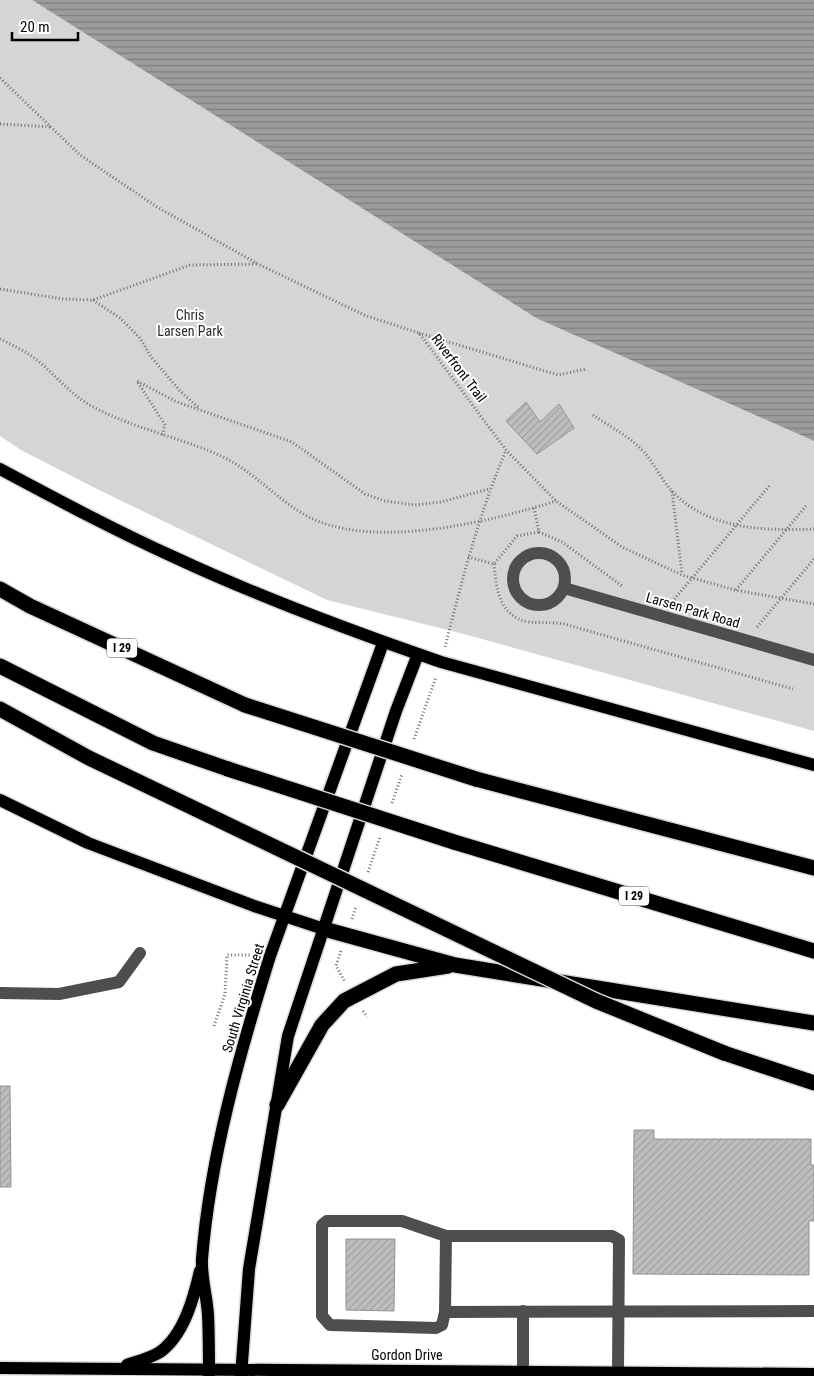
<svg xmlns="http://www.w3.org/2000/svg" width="814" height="1376" viewBox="0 0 814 1376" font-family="'Roboto Condensed',sans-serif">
  <defs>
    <pattern id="water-rules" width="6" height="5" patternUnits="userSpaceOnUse" patternTransform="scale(1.25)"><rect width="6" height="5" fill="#9c9c9c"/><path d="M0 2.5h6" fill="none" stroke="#7d7d7d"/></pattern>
    <pattern id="building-hatch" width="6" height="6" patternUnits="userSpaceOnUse" patternTransform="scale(1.25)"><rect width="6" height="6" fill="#bebebe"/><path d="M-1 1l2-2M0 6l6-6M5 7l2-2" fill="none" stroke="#a2a2a2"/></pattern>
  </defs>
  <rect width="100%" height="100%" fill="#fff"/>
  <polygon fill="#d5d5d5" points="0,0 32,0 536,318 814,441 814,731 460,633 327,600 99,490 21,450 0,436"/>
  <polygon fill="url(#water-rules)" points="32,0 814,0 814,441 536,318"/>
  <g fill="url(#building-hatch)" stroke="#929292">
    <polygon points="526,402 540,422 559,404 574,428 537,454 506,421"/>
    <polygon points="0,1086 10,1086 11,1187 0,1187"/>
    <polygon points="634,1130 654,1130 654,1139 811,1139 811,1165 814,1165 814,1221 809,1221 809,1275 633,1274"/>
    <polygon points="346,1239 395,1239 394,1311 346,1310"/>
  </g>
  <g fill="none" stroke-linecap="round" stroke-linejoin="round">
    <g stroke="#dbdbdb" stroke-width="15">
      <g id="major">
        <path d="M0,469C58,500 116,531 176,558C262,598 351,631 441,662L814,765"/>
        <polyline points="0,800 88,843 254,906 324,929"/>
        <path d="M127,1365C138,1361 151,1358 160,1352C184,1335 194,1297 200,1271"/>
        <polyline points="0,1368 814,1374"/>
        <path d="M209,1376C209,1356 209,1335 208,1315C207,1297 201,1277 202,1259C210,1157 240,1052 270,956L383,643"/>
        <polyline points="241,1376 249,1269 288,1036 396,711 418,654"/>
      </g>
    </g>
    <g stroke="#dbdbdb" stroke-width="18">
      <g id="highway">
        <polyline points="0,589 30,606 245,705"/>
        <polyline points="0,666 153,743 228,769"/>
        <polyline points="0,709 89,758 208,815"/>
        <polyline points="476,779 814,868"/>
        <polyline points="454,842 814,951"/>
        <polyline points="324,929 455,965 814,1023"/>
        <polyline points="724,1053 814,1083"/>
        <polyline points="277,1105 322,1025 344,1001 396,974 448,966"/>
      </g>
    </g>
    <g stroke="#707070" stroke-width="3" stroke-dasharray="1 2.5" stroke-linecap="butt">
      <polyline points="0,78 80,155 157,207 258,264 364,315 419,333 506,450 556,501 622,547 682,575 735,590 814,604"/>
      <polyline points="0,124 51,127"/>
      <polyline points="0,289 63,299 93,300 190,265 257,264"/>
      <polyline points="93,300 120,318 139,337 152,358 180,391 199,408"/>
      <polyline points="419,333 558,375 586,369"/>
      <path d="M0,339C10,344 21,349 30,355C51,369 66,391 88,404C130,428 177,436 221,456C256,472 280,504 315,520C381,548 489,522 556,501"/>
      <path d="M593,415C609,426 629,436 642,450C654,462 660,478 671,490C707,530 765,531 814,529"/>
      <polyline points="162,435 165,425 137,381 177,402 292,442 365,494 385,501 415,505 441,502 489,489"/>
      <polyline points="672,491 682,574"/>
      <polyline points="534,508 539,532 562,542 622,586"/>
      <polyline points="468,557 494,564 517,536 539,532"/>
      <path d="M494,564C496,588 499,617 529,622C540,623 552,622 564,624L793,689"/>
      <polyline points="736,590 806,506"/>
      <polyline points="672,602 770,485"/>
      <polyline points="757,627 814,559"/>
      <path d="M445,647C462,580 479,514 506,450"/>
      <polyline points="414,739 436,677"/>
      <polyline points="392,803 402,774"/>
      <polyline points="368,872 380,837"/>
      <polyline points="352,919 356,906"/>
      <polyline points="341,951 336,966 345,982"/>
      <polyline points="363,1011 367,1017"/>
      <polyline points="214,1026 225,994 227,955 252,955"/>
    </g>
    <g stroke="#4e4e4e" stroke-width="12">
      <circle cx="539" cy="579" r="26"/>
      <polyline points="564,588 814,660"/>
      <polyline points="0,993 59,994 119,982 140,953"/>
      <polyline points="446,1236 445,1312 442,1325 436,1328 330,1325 322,1316 322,1225 327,1221 402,1221 446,1236 612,1236 619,1240 618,1371"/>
      <polyline points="523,1311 523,1371"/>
      <polyline points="445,1312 814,1311"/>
    </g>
    <use href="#major" stroke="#000" stroke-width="12"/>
    <use href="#highway" stroke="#000" stroke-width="15"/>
    <g stroke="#dbdbdb" stroke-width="18" stroke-linecap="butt">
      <g id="highway-bridge">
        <polyline points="245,705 476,779"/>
        <polyline points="228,769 454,842"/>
        <polyline points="208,815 596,1001 724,1053"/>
      </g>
    </g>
    <use href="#highway-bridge" stroke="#000" stroke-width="15"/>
  </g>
  <g text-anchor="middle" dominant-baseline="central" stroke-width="4" stroke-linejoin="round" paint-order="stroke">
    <g fill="#fff" stroke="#4c4c4c" stroke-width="1">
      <rect x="107" y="638.5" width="30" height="19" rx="4"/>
      <rect x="619" y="886.5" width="30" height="19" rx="4"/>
    </g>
    <g font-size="12" font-weight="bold" fill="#000">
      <text x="122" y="648">I 29</text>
      <text x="634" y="896">I 29</text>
    </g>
    <g font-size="14" fill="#2c2c2c" stroke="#fff">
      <text x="190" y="315">Chris<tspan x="190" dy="16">Larsen Park</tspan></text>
    </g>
    <g font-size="14" fill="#000" stroke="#fff">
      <text transform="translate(459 368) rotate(53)">Riverfront Trail</text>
      <text transform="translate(693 610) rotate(16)">Larsen Park Road</text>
      <text transform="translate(243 998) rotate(-73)">South Virginia Street</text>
      <text x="407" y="1355">Gordon Drive</text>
    </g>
  </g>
  <path d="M12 32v8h66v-8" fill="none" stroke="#000000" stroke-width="2.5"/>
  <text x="20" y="32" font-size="15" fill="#000000" stroke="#ffffff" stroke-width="4" paint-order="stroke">20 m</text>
</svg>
